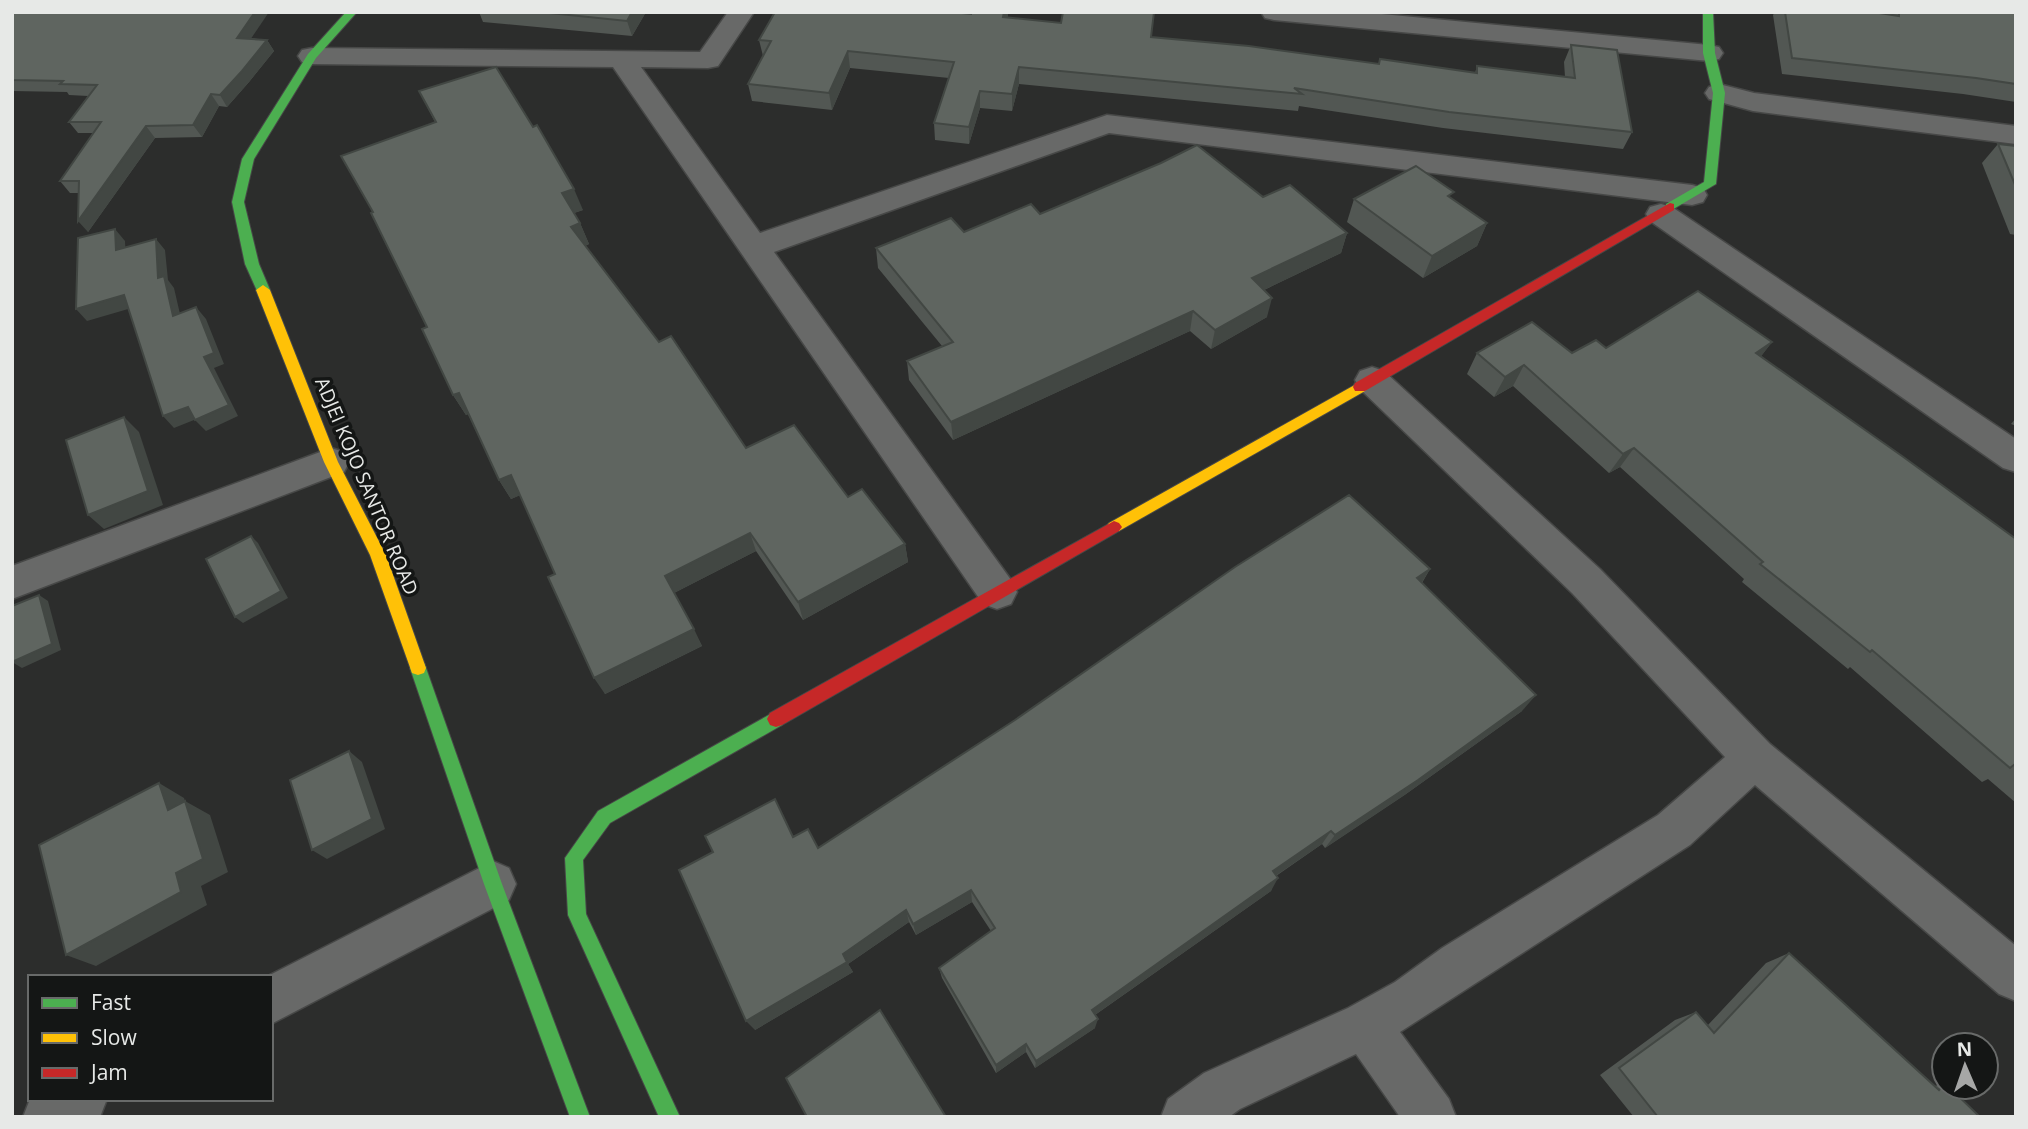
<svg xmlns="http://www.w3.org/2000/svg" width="2028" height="1129" viewBox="0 0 2028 1129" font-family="'Open Sans',sans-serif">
  <rect width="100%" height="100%" fill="#2c2d2c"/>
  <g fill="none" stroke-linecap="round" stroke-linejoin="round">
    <g stroke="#474847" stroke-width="3">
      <g id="street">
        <polygon points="728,12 754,12 718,66 708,68 641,67 760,233 1107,115 1692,185 1703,188 1707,195 1703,202 1692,205 1109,133 774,252 1011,580 1017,592 1011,604 997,609 983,604 613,67 312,64 302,62 298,56 302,50 312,48 700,52"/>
        <polygon points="1261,12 1361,12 1709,45 1719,47 1723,53 1719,59 1709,61 1274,20 1265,18"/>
        <polygon points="1719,84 1754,93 2016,126 2016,144 1753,111 1709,99 1705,93 1709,87"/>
        <polygon points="1661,204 1672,207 2016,439 2016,472 2003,468 1650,221 1646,214 1650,207"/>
        <polygon points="1372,367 1384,371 1600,569 1770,744 2016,946 2016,1001 1999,994 1755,785 1690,845 1400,1032 1449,1099 1456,1117 1400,1117 1356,1054 1240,1109 1229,1117 1161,1117 1168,1099 1204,1073 1348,1008 1395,982 1442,948 1658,815 1725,757 1572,593 1360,389 1355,380 1360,371"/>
        <polygon points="331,448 344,452 349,462 344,472 12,599 12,566"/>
        <polygon points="493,861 509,868 516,884 509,900 271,1024 271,977 266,977"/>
        <polygon points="30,1099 107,1099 100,1117 23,1117"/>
      </g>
    </g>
    <g stroke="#474847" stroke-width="2">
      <g id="fast">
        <polygon points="346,12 357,12 316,58 254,159 244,202 259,264 270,290 263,295 258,293 245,264 232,202 242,159 308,54"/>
        <polygon points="1703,12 1713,12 1715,53 1725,93 1716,184 1670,211 1666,210 1666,204 1704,182 1713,93 1703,53"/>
        <polygon points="418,661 424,663 426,668 502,884 590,1117 570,1117 484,884 410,668 412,663"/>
        <polygon points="776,711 782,713 785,719 782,725 610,823 583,860 586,914 680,1117 659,1117 568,915 565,858 598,811"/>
      </g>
    </g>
    <g stroke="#474847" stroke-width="2">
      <g id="slow">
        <polygon points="263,285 270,290 338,462 386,555 426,668 424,673 418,675 412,673 370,555 324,462 256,290"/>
        <polygon points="1360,382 1365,383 1367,387 1365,391 1119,531 1109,531 1106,527 1109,523"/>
      </g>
    </g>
    <g stroke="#474847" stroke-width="2">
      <g id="jam">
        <polygon points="1670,203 1674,204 1674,210 1365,391 1355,391 1353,387 1355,383"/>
        <polygon points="1114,521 1119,523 1122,527 1119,531 782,725 776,727 770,725 767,719 770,713"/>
      </g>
    </g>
    <use href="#street" fill="#686968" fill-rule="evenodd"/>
    <use href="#fast" fill="#4caf50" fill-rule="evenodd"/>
    <use href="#slow" fill="#ffc107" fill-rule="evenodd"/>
    <use href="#jam" fill="#c62828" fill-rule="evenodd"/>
  </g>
  <g fill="#525753">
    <polygon points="12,12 267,40 274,51 249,82 227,107 219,106 202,137 155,138 88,232 79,193 70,193 60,181 93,133 78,133 69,122 88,96 69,95 67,92 12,91"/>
    <polygon points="479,12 646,12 632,36 483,22"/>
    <polygon points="1008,12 1008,18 1151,37 1379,64 1380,59 1475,73 1477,66 1565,77 1564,62 1571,45 1632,132 1623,149 1443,128 1299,106 1298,111 1019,84 1012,111 980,108 969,144 935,140 934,123 949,78 850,68 832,110 752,101 748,84 763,56 759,40 971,14"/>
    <polygon points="1775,12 1873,12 1886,14 1886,12 2016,12 2016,102 1963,94 1782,74 1773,15"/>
    <polygon points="419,91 583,210 574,213 580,223 589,244 585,246 659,342 746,448 848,497 905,544 908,562 803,620 756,551 674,593 702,646 605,694 555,574 520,495 511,499 499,480 468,414 466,415 453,395 427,327 373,212 435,122"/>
    <polygon points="1998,144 2016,146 2016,235 2010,234 1982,163"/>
    <polygon points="1263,197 1347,233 1341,253 1264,290 1267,317 1211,349 1190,331 953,440 909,380 907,361 942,346 878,268 876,248 964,232 1040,214"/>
    <polygon points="1354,199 1452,199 1487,223 1477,246 1423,278 1347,222"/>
    <polygon points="1772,342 1761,356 2016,539 2016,803 1988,779 1982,782 1850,667 1848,669 1742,582 1744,579 1620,467 1609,473 1513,386 1494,397 1467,374 1477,353 1572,353 1606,348"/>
    <polygon points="2016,418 2016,426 2011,424"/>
    <polygon points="1430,569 1422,583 1522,711 1406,794 1325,848 1322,844 1276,876 1271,891 1095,1015 1095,1028 1035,1068 1026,1052 996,1073 942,978 939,968 991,931 972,902 916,935 909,922 848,964 853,972 755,1030 793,837 818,848"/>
    <polygon points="1789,953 1934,1086 1944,1084 1944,1087 1980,1117 1634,1117 1600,1075 1675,1020 1696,1012 1708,1025 1766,963"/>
  </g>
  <g fill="#424743">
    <polygon points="255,12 269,12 244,49 237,38"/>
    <polygon points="632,12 646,12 632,36 627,21"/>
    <polygon points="1004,12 1008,12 1008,18 1003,17"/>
    <polygon points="267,40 274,51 249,82 227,107 220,95"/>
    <polygon points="848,51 850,68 832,110 829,93"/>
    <polygon points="1019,67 1019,84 1012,111 1012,94"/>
    <polygon points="980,91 980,108 969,144 969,127"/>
    <polygon points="211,94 219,106 202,137 193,125"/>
    <polygon points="146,126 155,138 88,232 78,221"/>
    <polygon points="574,189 583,210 571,214 562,193"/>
    <polygon points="580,223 589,244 580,248 571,227"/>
    <polygon points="1487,223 1477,246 1423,278 1432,256"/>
    <polygon points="115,229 125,241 126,262 116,250"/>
    <polygon points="1347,233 1341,253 1247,298 1252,278"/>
    <polygon points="156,239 165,250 168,280 174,288 183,327 173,316 158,278"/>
    <polygon points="124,295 135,307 87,321 76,309"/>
    <polygon points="1272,298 1267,317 1211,349 1215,330"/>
    <polygon points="196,307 206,319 224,364 214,368 238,416 206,431 195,420 204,357"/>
    <polygon points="1193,311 1190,331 953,440 951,422"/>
    <polygon points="1772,342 1756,363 1756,353"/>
    <polygon points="1524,365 1513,386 1494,397 1505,377"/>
    <polygon points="459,393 471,413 466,415 453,395"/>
    <polygon points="188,407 199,418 174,428 163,416"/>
    <polygon points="124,417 139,432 163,505 104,529 88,515"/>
    <polygon points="1634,448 1620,467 1609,473 1623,454"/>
    <polygon points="511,475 523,494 511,499 499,480"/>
    <polygon points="750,533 756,551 674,593 665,576"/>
    <polygon points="251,536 258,543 288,598 243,623 235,617"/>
    <polygon points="905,544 908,562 803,620 798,602"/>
    <polygon points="1430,569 1419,587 1417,578"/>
    <polygon points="39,595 48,601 61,650 22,668 12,662"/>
    <polygon points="694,629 702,646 605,694 594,678"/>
    <polygon points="1536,695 1522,711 1406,794 1325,848 1335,835"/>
    <polygon points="349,751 362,762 385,829 327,859 312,850"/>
    <polygon points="159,783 184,798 191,819 185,801 210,815 228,872 201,886 207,905 96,966 66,955 176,873 168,810"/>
    <polygon points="1331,831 1322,844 1265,883 1273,871"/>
    <polygon points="1278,878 1271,891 1089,1019 1092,1010"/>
    <polygon points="971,890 972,902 916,935 913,924"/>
    <polygon points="906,910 909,922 848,964 843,954"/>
    <polygon points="847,962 853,972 755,1030 746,1021"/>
    <polygon points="1098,1019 1095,1028 1035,1068 1036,1061"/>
    <polygon points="1026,1044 1026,1052 996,1073 996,1065"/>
  </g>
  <g fill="#5f6560" stroke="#424743" stroke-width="2">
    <polygon points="12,12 255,12 237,38 267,40 242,71 220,95 211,94 193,125 146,126 78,221 79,181 60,181 101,122 69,122 97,85 60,84 63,81 12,80"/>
    <polygon points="540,12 632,12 627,21"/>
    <polygon points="775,12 952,12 971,14 971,12 1004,12 1003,17 1061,23 1063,12 1154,12 1151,37 1249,46 1379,64 1380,59 1477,73 1477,66 1575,78 1571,45 1617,50 1632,132 1449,112 1294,88 1302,94 1019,67 1012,94 980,91 969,127 934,123 954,62 848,51 829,93 748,84 771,41 759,40"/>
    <polygon points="1785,12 1873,12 1899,16 1899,12 2016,12 2016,84 1976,78 1792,58"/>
    <polygon points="496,67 533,127 537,125 574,189 562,193 580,223 571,227 659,342 671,336 746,448 794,425 848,497 862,489 905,544 798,602 750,533 665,576 694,629 594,678 548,577 555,574 511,475 499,480 459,393 453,395 422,329 427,327 371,213 373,212 341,156 436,122 419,91"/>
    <polygon points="1998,144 2016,146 2016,187"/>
    <polygon points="1197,145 1263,197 1290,185 1347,233 1252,278 1272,298 1215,330 1193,311 951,422 907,361 953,342 876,248 951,218 964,232 1031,204 1040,214 1161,163"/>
    <polygon points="1416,166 1454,192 1448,196 1487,223 1432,256 1354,199"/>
    <polygon points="115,229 116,250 156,239 158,278 164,276 173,316 196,307 214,353 204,357 229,405 195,420 188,407 163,416 124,295 76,309 78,238"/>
    <polygon points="1698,291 1772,342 1756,353 1902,456 2016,539 2016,765 2015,764 2010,768 1872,650 1870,652 1760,564 1763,562 1634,448 1623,454 1524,365 1505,377 1477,353 1532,322 1572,353 1596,340 1606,348"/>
    <polygon points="124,417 148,491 88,515 66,440"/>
    <polygon points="1349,495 1430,569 1417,578 1536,695 1418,780 1335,835 1331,831 1273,871 1278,878 1092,1010 1098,1019 1036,1061 1026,1044 996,1065 939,968 995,928 971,890 913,924 906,910 843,954 847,962 746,1021 679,870 713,852 705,836 775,799 793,837 808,829 818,848 1015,720 1235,567"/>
    <polygon points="251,536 281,591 235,617 206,559"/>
    <polygon points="39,595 52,644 12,662 12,606"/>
    <polygon points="349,751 372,819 312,850 290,780"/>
    <polygon points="159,783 168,810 185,801 203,859 176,873 181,892 66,955 39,845"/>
    <polygon points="1789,953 1939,1090 1944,1084 1944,1087 1949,1087 1980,1117 1658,1117 1619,1068 1696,1012 1714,1033"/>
    <polygon points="880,1010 946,1117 807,1117 786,1078"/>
  </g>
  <g text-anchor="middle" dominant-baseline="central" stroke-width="7" stroke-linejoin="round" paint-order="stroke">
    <g font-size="19" fill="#e7e9e7" stroke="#141615">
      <text transform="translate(367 486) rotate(67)">ADJEI KOJO SANTOR ROAD</text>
    </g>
  </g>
  <rect width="2028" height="1129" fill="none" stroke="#e7e9e7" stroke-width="28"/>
  <rect x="28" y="975" width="245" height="126" fill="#141615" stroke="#686a69" stroke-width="2"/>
  <rect x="42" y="998" width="35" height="10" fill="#4caf50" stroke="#686a69" stroke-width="2"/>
  <text x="91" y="1010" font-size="21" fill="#e7e9e7">Fast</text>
  <rect x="42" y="1033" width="35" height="10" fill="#ffc107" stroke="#686a69" stroke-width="2"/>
  <text x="91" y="1045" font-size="21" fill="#e7e9e7">Slow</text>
  <rect x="42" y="1068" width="35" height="10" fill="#c62828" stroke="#686a69" stroke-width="2"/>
  <text x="91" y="1080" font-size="21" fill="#e7e9e7">Jam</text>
  <g transform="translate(1965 1066) rotate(358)"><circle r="33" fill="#141615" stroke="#686a69" stroke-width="2"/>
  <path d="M0-5L12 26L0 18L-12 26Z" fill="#a6a7a6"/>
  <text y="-10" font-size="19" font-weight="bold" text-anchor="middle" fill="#e7e9e7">N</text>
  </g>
</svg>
